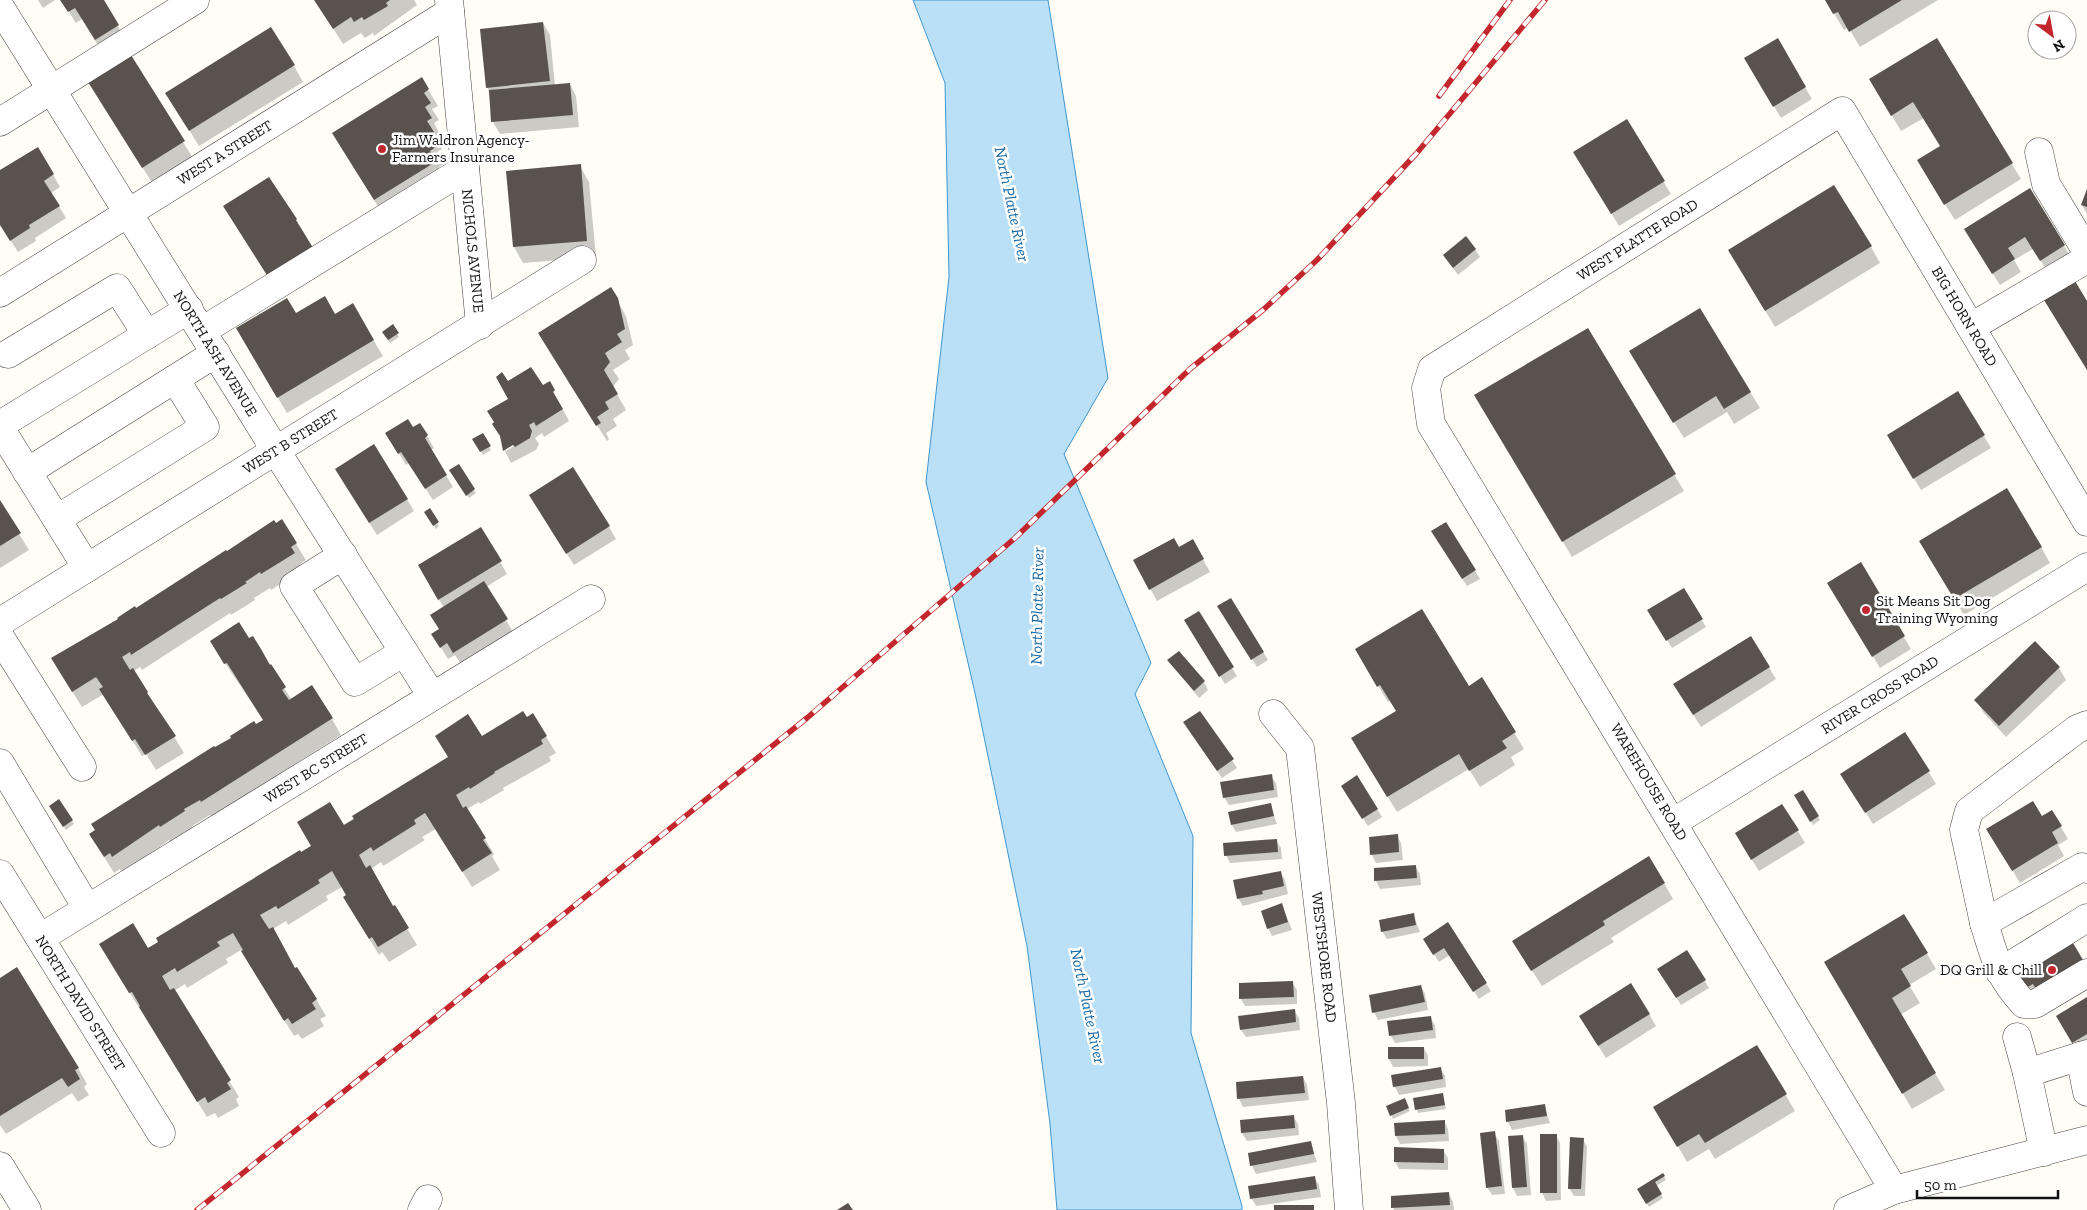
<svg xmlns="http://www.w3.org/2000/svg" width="2087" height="1210" viewBox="0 0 2087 1210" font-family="'Zilla Slab',serif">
  <rect width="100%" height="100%" fill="#fffdf5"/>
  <polygon fill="#b9e0f7" stroke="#3f96cf" points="913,0 1048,0 1108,378 1064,454 1151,663 1135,694 1193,836 1191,1033 1242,1206 1242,1210 1057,1210 1050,1124 1027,946 975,693 926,482 949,277 945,83"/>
  <g fill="#0003" fill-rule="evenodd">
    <polygon points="38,0 55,0 43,8"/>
    <polygon points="61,0 102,0 125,38 102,52 82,19 76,23"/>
    <polygon points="315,0 414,0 417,5 374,36 373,33 365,38 361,33 343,44"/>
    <polygon points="1826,0 1938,0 1860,47 1848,27 1844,30"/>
    <polygon points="543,23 550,35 555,86 570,84 576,96 579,127 500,134 493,122 488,88"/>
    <polygon points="1777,40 1812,99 1781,118 1746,59"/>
    <polygon points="1936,40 2021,179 1955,220 1928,177 1942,147 1924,118 1901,131 1880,96"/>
    <polygon points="130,57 193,158 153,184 99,99"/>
    <polygon points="294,66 303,82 199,146 176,109"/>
    <polygon points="421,78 438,106 432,109 439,120 434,123 440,135 436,138 442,149 437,152 444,164 439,167 445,178 384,216 342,149"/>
    <polygon points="1626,120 1671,194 1619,226 1582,164"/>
    <polygon points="38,149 60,187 51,193 66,218 35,238 36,241 18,252 0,224 0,172"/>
    <polygon points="580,166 589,182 596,257 523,263 514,247"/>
    <polygon points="2029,190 2071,257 2048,272 2033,249 2014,260 2021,272 2000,285 1972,241"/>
    <polygon points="2087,192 2087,214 2082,205"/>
    <polygon points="1871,247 1880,263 1775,327 1739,267"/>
    <polygon points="1475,249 1480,257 1458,275 1444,255"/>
    <polygon points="611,289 626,316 633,345 625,350 630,359 613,370 619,379 613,387 626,410 613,419 617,426 606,433 609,439 607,441 549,349"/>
    <polygon points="352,305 383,356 287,413 237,329 296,314 335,316"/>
    <polygon points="392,326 399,337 390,343 385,336"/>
    <polygon points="1588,329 1684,491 1572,557 1476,396"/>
    <polygon points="1640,368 1750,392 1760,408 1734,424 1727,412 1684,438"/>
    <path d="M498,377L508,383L543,387L549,383L569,421L544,437L542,433L535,438L539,444L536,450L511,463L505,451L501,437L509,400L498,381ZM518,441L519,443L506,451V448Z"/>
    <polygon points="1958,393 1991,448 1921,490 1895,447"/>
    <polygon points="420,424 434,448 431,450 453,487 433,500 409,463 406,465 394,445"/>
    <polygon points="482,435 491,450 483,455 474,440"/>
    <polygon points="458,466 476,493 469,498 450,470"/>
    <polygon points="343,481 407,499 414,511 377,535"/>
    <polygon points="0,503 29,550 0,568"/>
    <polygon points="537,507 609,527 616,539 574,565"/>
    <polygon points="429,510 439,526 436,529 425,513"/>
    <polygon points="282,521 306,560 300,564 303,570 271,590 270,588 254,598 255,600 231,615 230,613 142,670 140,667 134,671 184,753 156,770 146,754 142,756 104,694 82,707 62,675 136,609"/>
    <polygon points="1445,523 1480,579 1467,586 1437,539"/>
    <polygon points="1193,541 1210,572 1157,601 1134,560 1179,549"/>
    <polygon points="2041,547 2050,563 1964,615 1930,557"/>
    <polygon points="500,562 507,574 486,587 513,632 461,664 455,655 448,659 440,646 440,630 444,608 419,566"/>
    <polygon points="1860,564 1911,649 1880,668 1836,595"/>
    <polygon points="1684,590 1706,627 1672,648 1649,611"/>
    <polygon points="1198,613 1237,676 1225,684 1190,628"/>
    <polygon points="1224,614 1263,652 1268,660 1257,667"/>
    <polygon points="1751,638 1776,679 1701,727 1682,697"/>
    <polygon points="221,657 284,688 292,700 332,719 341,735 211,817 210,815 192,826 193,828 170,842 169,840 123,873 120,869 114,873 100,850 215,749 264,721"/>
    <polygon points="1169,661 1204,682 1208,690 1199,698"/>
    <polygon points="1366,666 1468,687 1482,679 1524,749 1511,757 1515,765 1480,787 1469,769 1397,812 1362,755 1398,712 1391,700 1388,702"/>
    <polygon points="2059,668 2066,680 2006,737 1983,712 1976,700"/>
    <polygon points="533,715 556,753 549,757 551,761 503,788 504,790 480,804 479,802 467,809 494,854 492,856 500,870 472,887 436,829 422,837 425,840 383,866 381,862 371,869 417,945 389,962 382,952 379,955 354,914 342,887 326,896 328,900 288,925 286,921 273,929 295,970 297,968 326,1016 320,1019 324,1026 302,1039 298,1034 294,1036 241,950 226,959 228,963 187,988 185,984 174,991 239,1097 236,1099 239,1106 218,1118 215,1113 207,1117 110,961 148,950 481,737"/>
    <polygon points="1189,730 1232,760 1237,768 1222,778"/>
    <polygon points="1905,734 1936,784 1873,824 1849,786"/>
    <polygon points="1271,776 1276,783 1278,797 1229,805 1224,797"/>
    <polygon points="1357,777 1382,817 1368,826 1343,786"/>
    <polygon points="1802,792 1820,820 1813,825 1796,796"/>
    <polygon points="59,801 74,824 66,830 51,806"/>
    <polygon points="1270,804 1277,824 1236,832 1232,825"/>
    <polygon points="1782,805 1805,843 1759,871 1743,846"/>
    <polygon points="2052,812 2068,839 2058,845 2064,856 2020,883 1988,829 2041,818"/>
    <polygon points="1397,835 1401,843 1403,860 1376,863 1372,855"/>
    <polygon points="1276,840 1281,848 1282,859 1230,863 1226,855"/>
    <polygon points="1415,866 1420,874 1421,885 1380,889 1376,881 1375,869"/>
    <polygon points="1280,872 1285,880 1288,894 1243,906 1238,898"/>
    <polygon points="1664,883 1673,899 1611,938 1614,942 1542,986 1523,957"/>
    <polygon points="1282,905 1292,930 1272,936 1268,928"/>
    <polygon points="1413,914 1420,932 1387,939 1382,931"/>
    <polygon points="1904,915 1936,969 1909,985 1920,1003 1900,1015 1945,1090 1912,1109 1825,962"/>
    <polygon points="1447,924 1491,991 1479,999 1450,955 1439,962 1429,947"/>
    <polygon points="2073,944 2032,995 2020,975"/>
    <polygon points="1687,952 1709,988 1681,1005 1659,969"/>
    <polygon points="0,979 78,1068 87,1084 84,1087 89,1095 78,1102 72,1093 6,1134 0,1125"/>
    <polygon points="1292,982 1297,990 1297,1004 1245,1006 1241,999"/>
    <polygon points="1421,986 1425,994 1428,1010 1378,1020 1374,1012"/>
    <polygon points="2087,998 2087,1050 2080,1054 2064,1029"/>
    <polygon points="1294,1010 1299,1018 1300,1030 1246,1037 1241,1030"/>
    <polygon points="1649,1014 1656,1026 1606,1058 1587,1028"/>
    <polygon points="1430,1017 1435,1025 1436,1038 1395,1043 1391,1036"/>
    <polygon points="1757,1046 1795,1111 1715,1159 1709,1149 1687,1162 1655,1107"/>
    <polygon points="1424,1048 1428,1056 1428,1066 1393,1067 1389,1059"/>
    <polygon points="1440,1068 1445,1076 1446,1087 1399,1095 1395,1087 1393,1076"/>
    <polygon points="1303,1077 1307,1085 1309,1100 1243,1107 1239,1099"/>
    <polygon points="1442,1095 1446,1109 1418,1113 1417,1110"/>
    <polygon points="1406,1103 1410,1111 1393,1119 1391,1115"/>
    <polygon points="1544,1105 1550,1123 1512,1130 1508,1122"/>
    <polygon points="1293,1116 1298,1124 1299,1135 1247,1141 1242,1133 1241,1122"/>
    <polygon points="1444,1121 1448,1129 1449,1141 1400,1144 1396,1136"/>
    <polygon points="1494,1133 1499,1141 1505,1194 1492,1195 1487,1187"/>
    <polygon points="1556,1135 1560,1143 1561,1200 1546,1201 1542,1193"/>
    <polygon points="1522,1136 1527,1144 1531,1195 1517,1196 1513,1188"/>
    <polygon points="1583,1139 1587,1147 1585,1196 1574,1196 1569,1188"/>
    <polygon points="1310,1142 1317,1162 1256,1174 1252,1166 1249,1154"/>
    <polygon points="1443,1150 1448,1158 1448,1170 1399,1169 1395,1161"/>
    <polygon points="1663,1175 1666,1180 1656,1186 1663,1198 1649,1207 1638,1190"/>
    <polygon points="1314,1177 1319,1185 1321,1197 1256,1206 1252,1199"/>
    <polygon points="1449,1194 1453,1202 1454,1210 1394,1210 1393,1208"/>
  </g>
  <g fill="#5a524d">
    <polygon points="60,0 104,0 119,25 95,40 75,8 68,12"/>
    <polygon points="314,0 390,0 386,3 388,6 364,20 362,17 354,22 351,17 333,29"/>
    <polygon points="1825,0 1902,0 1849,32 1838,12 1833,14"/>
    <polygon points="543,22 550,81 486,88 480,29"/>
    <polygon points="271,27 295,65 189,131 165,93"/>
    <polygon points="1778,38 1806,87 1773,107 1744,58"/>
    <polygon points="1937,38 2013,163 1944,205 1917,160 1940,146 1913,102 1891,116 1869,79"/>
    <polygon points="131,55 185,141 142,168 88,82"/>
    <polygon points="422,77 429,89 424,93 431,103 425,107 432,118 427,121 434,132 428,136 436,147 430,151 437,161 374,200 332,133"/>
    <polygon points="570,83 573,115 491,122 489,90"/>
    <polygon points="1627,119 1665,181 1611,214 1573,152"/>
    <polygon points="38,147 54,174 44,181 60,206 29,225 30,228 10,241 0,225 0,170"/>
    <polygon points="581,164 587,241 513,247 506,171"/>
    <polygon points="269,177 297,219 296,220 315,251 270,280 223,206"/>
    <polygon points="1834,185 1872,246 1765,311 1728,250"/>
    <polygon points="2030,188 2065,245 2040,261 2025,237 2008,248 2015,259 1992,274 1964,229"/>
    <polygon points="2087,189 2087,207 2081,205"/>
    <polygon points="1466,236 1476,249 1453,268 1443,255"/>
    <polygon points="2075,281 2087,301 2087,370 2044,300"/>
    <polygon points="611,287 618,298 625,329 617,334 622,342 605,353 610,362 604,370 618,394 605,402 609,409 597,417 601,423 596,426 538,333"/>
    <polygon points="325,296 335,314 353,303 374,340 277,398 236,328 287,298 296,313"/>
    <polygon points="1700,308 1751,392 1724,409 1716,396 1673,423 1629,351"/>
    <polygon points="393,324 399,333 388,340 382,332"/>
    <polygon points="1588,328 1676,474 1562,542 1474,395"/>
    <polygon points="531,367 543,385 550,381 555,390 553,392 563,409 536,426 534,422 529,425 532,431 530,438 515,447 513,445 503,451 500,436 492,424 494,422 487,411 508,399 496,377 502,372 508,381"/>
    <polygon points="1958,391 1985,435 1913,479 1887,435"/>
    <polygon points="408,419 413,427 420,423 428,435 425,438 447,475 425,489 401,452 398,454 385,433"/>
    <polygon points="483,433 491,446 480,452 472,439"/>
    <polygon points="374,444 408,499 369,523 335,469"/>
    <polygon points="459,464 475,489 466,496 449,470"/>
    <polygon points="573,467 610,526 566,554 529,495"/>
    <polygon points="2007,488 2042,547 1954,599 1919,541"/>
    <polygon points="0,500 21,533 0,546"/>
    <polygon points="430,508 439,522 433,526 424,512"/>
    <polygon points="282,519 297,543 291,547 295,553 261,574 260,572 245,582 247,583 221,599 220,598 131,655 130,652 122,657 130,670 133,668 148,692 147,693 176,736 145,755 135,739 132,741 99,689 103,687 96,677 72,692 51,658 118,619 117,618 135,606 136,608 226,550 227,551 274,520 276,523"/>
    <polygon points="1446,522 1476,570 1462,579 1431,531"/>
    <polygon points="481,527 502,561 438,600 418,565"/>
    <polygon points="1174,538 1179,547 1193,539 1204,559 1149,590 1133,560"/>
    <polygon points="1861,562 1905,636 1872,657 1827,583"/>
    <polygon points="484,581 508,619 453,653 447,643 440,648 431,634 439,629 430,615"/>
    <polygon points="1684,588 1703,619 1666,641 1647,610"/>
    <polygon points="1231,598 1264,652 1251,660 1217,606"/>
    <polygon points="1422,609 1469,686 1482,677 1516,732 1502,741 1507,748 1469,771 1459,754 1387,797 1351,738 1396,711 1380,685 1377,687 1355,649"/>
    <polygon points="1199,611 1234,667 1219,677 1184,620"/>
    <polygon points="239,622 249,638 253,636 261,649 270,665 271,664 286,687 282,690 289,700 312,685 333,718 201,802 200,800 184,809 185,811 160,827 159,825 112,857 110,853 104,857 89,834 95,830 91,824 214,746 215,747 231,738 230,736 254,721 256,724 263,720 227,663 224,664 210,641"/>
    <polygon points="1751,636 1770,667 1693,715 1673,684"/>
    <polygon points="2035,641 2060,667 1999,726 1974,700"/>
    <polygon points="1179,651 1205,681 1194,691 1167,660"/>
    <polygon points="523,711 527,717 533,713 547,736 541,740 543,744 494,772 495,773 470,789 469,787 456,795 463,808 466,806 486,838 483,840 492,853 462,872 425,813 414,820 416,824 373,851 371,847 359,855 366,868 370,865 393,906 395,905 409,928 378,947 372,937 369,939 343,897 346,895 332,871 318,880 320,883 278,909 276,906 260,915 269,929 273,927 295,968 297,967 317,999 312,1003 316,1009 292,1024 288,1018 284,1021 241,951 243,950 233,933 217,942 220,946 177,972 175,968 162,976 170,990 174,988 231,1080 227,1083 231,1089 208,1103 205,1097 197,1102 139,1007 140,1006 132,992 129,993 99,944 133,923 148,948 158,942 156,938 300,850 301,852 311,846 297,822 330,802 344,825 354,819 352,816 448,757 435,736 468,714 482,736"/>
    <polygon points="1200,711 1234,759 1217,771 1183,722"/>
    <polygon points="1905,732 1930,771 1865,813 1840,774"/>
    <polygon points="1272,774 1274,790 1223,798 1220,782"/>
    <polygon points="1357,775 1378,809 1362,819 1341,786"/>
    <polygon points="1803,790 1819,816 1810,822 1794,795"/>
    <polygon points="59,799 73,820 63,827 49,806"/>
    <polygon points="2033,801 2042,816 2052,810 2062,826 2052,832 2058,843 2012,871 1986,829"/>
    <polygon points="1271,803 1274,816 1231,825 1228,812"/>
    <polygon points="1782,804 1799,830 1751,860 1735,833"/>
    <polygon points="1398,834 1399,852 1370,855 1369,837"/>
    <polygon points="1277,839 1278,852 1224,856 1223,843"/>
    <polygon points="1649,856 1665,883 1603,921 1605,925 1531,971 1512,941"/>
    <polygon points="1416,865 1417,878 1374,881 1374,868"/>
    <polygon points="1281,871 1284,886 1262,891 1263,894 1237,899 1233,880"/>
    <polygon points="1282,903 1288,922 1267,929 1261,911"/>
    <polygon points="1414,913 1416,925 1381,932 1379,920"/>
    <polygon points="1904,914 1928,953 1901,969 1911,986 1892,998 1936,1073 1902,1094 1824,962"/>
    <polygon points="1448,922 1487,983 1473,992 1444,948 1433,955 1423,939"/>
    <polygon points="2073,943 2086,965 2038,993 2033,984 2026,988 2018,975"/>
    <polygon points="1687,950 1706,980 1676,998 1657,969"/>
    <polygon points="17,967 79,1068 75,1070 80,1079 68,1087 62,1078 0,1116 0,978"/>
    <polygon points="1293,981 1294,997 1239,999 1239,983"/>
    <polygon points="1631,983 1650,1014 1598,1046 1579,1016"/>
    <polygon points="1421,985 1425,1002 1372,1013 1369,995"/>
    <polygon points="2087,997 2087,1034 2072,1043 2056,1016"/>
    <polygon points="1295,1009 1296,1022 1240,1030 1238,1016"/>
    <polygon points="1431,1016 1433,1030 1389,1036 1387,1021"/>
    <polygon points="1757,1045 1787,1094 1705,1143 1699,1134 1677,1147 1653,1107"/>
    <rect x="1388" y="1047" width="36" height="12"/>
    <polygon points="1441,1067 1443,1079 1393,1087 1391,1075"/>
    <polygon points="1303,1076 1305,1093 1237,1099 1236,1082"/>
    <polygon points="1443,1093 1445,1105 1415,1110 1413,1098"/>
    <polygon points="1405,1098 1409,1108 1390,1116 1386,1106"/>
    <polygon points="1545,1104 1547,1116 1506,1122 1505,1110"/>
    <polygon points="1294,1115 1295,1128 1241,1133 1240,1120"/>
    <polygon points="1445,1120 1445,1134 1395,1136 1394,1123"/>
    <polygon points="1495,1131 1502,1186 1486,1188 1480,1133"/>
    <rect x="1540" y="1134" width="17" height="59"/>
    <polygon points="1523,1135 1527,1187 1512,1188 1508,1136"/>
    <polygon points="1570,1137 1584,1138 1581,1189 1568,1189"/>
    <polygon points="1311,1141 1314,1154 1250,1166 1248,1153"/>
    <polygon points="1394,1147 1444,1149 1444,1163 1394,1162"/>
    <polygon points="1663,1173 1665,1176 1655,1182 1662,1194 1646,1204 1637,1189"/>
    <polygon points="1315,1176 1317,1189 1250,1199 1248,1186"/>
    <polygon points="1449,1192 1450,1205 1391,1208 1391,1196"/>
    <polygon points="848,1203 853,1210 837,1210"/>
    <rect x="1274" y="1205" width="40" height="5"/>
  </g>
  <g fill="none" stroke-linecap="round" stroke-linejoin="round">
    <g stroke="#444" stroke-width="29">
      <g id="minor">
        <path id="s1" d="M449,0L480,325"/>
        <path id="s2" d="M0,7L276,451L432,696"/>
        <polyline points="0,122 195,0"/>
        <polyline points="2039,152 2046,184 2087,252"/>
        <path id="s3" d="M0,293L450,12"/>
        <polyline points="1971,327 2087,259"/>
        <polyline points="202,331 465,169"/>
        <polyline points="8,354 117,288 147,335"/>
        <polyline points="0,425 189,309"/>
        <polyline points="0,428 87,568"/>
        <polyline points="27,472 216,353"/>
        <polyline points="57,519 205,427 175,379"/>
        <polyline points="343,555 294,586 355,682 404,652"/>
        <path id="s4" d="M0,622L582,260"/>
        <polyline points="0,637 82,767"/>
        <path id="s5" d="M1273,714L1300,748L1341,1103L1349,1210"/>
        <polyline points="0,763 87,908"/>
        <path id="s6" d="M1674,822L2087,567"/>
        <path d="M2087,869L2082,867L1984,923C1995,958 1998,976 2024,1004H2035L2087,973"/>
        <path id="s7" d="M0,874L161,1133"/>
        <polyline points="1984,923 1964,830 1969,811 2077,729 2087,725"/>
        <path id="s8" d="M40,938L591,599"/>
        <polyline points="2000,972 2087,918"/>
        <polyline points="2017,1037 2027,1073"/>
        <polyline points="2080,1056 2087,1092"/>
        <polyline points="2044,1152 2027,1073 2087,1054"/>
        <polyline points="0,1166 27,1210"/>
        <path id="s9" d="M1894,1190L1431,424L1426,388L1432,369L1842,111L2087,522"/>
        <polyline points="422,1210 428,1199"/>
        <polyline points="1848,1210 1894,1190 2087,1140"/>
      </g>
    </g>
    <use href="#minor" stroke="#fff" stroke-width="28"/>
    <g stroke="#c4262e" stroke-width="5.5">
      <g id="rail">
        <polyline points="1439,96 1510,0"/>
        <polyline points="197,1210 807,718 1015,538 1190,369 1263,310 1317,260 1416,154 1545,0"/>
      </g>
    </g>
    <use href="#rail" stroke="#fff" stroke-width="4" stroke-dasharray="11" stroke-linecap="butt"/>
  </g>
  <g fill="#c4262e" stroke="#fff" stroke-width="2">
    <circle cx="382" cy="149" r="5"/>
    <circle cx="1866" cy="610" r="5"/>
    <circle cx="2052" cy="970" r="5"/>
  </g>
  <g text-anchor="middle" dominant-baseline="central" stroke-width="5" stroke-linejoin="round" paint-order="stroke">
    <g font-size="15" fill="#111" stroke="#fff" text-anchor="start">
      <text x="392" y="140">Jim Waldron Agency-<tspan x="392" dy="17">Farmers Insurance</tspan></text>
      <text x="1876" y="601">Sit Means Sit Dog<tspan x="1876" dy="17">Training Wyoming</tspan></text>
      <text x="2042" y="970" text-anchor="end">DQ Grill &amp; Chill</text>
    </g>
    <g font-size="15" fill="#111" stroke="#fff">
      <text stroke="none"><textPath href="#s3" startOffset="265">WEST A STREET</textPath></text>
      <text stroke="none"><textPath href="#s9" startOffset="1194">WEST PLATTE ROAD</textPath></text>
      <text stroke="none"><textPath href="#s1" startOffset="252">NICHOLS AVENUE</textPath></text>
      <text stroke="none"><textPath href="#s9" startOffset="1675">BIG HORN ROAD</textPath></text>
      <text stroke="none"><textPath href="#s2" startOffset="408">NORTH ASH AVENUE</textPath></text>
      <text stroke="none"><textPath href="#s4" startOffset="342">WEST B STREET</textPath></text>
      <text stroke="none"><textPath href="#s6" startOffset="242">RIVER CROSS ROAD</textPath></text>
      <text stroke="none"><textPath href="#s8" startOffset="324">WEST BC STREET</textPath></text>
      <text transform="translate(1649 782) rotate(59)">WAREHOUSE ROAD</text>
      <text stroke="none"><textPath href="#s5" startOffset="254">WESTSHORE ROAD</textPath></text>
      <text stroke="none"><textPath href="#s7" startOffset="152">NORTH DAVID STREET</textPath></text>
    </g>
    <g font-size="16" font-style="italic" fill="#1768a6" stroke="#fff">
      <text transform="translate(1012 204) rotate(78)">North Platte River</text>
      <text transform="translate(1037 606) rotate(-89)">North Platte River</text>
      <text transform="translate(1088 1006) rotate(78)">North Platte River</text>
    </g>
  </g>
  <g transform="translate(2052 35) rotate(148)"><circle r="24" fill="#ffffff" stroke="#a0a0a0"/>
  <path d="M0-4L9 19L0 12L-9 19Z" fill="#c4262e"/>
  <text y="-8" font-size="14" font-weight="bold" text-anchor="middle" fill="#111111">N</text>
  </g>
  <path d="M1917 1190v8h141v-8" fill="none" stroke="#111111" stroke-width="2.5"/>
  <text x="1924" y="1190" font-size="15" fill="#111111" stroke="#ffffff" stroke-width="4" paint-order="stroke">50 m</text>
</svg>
